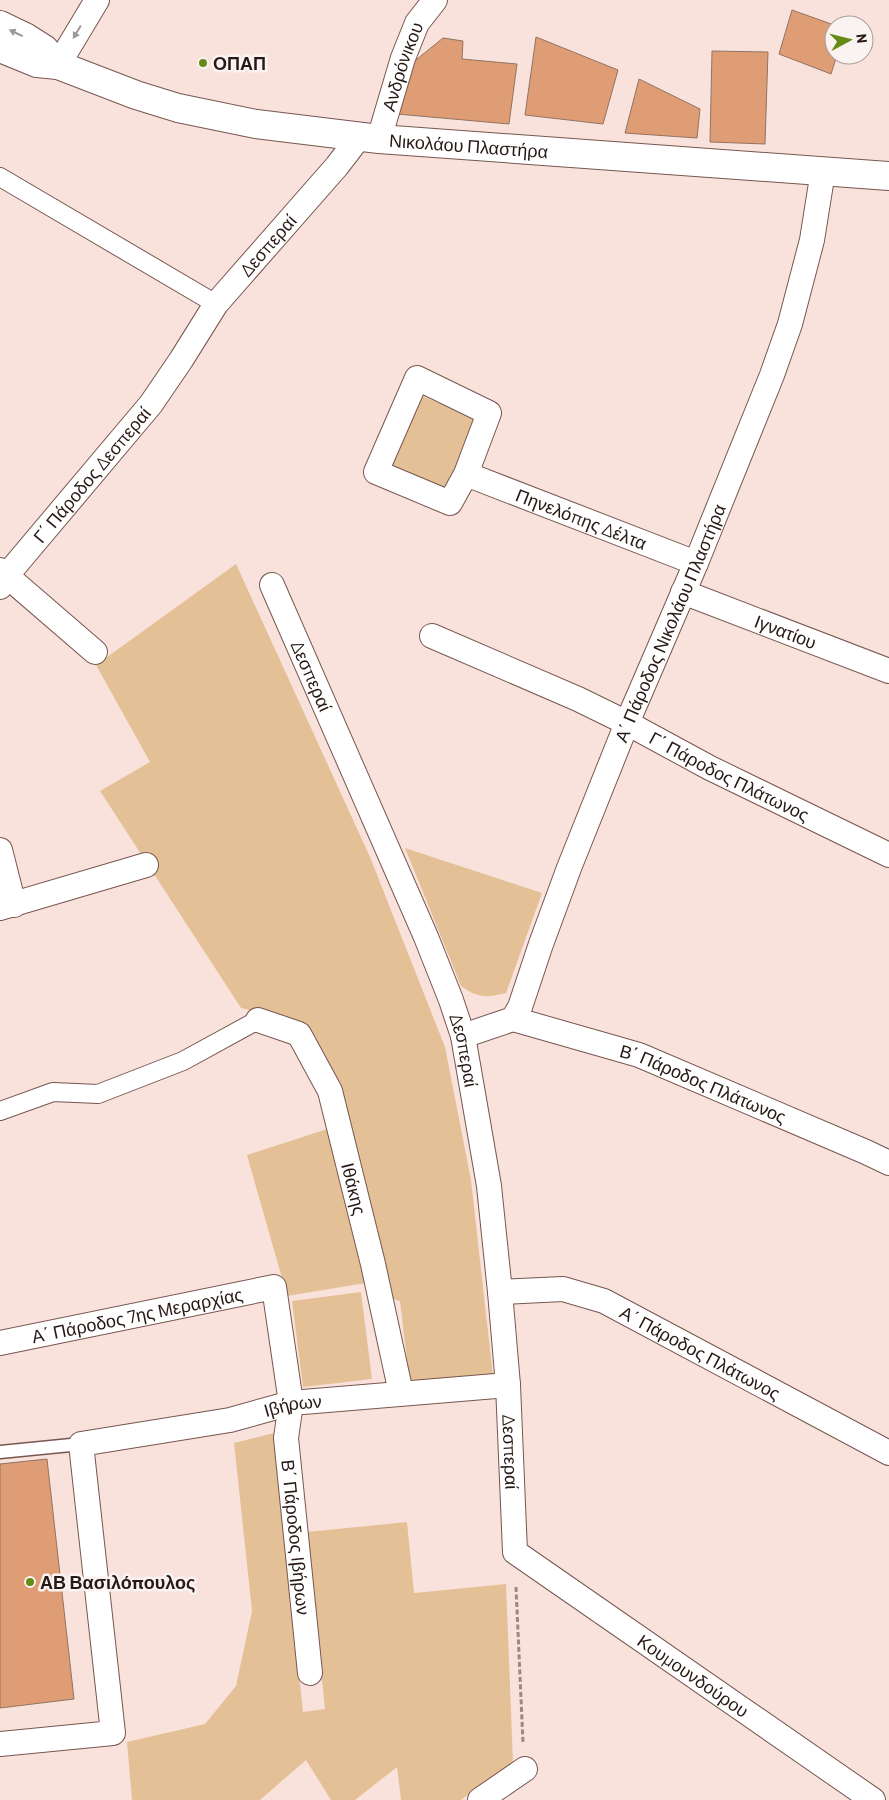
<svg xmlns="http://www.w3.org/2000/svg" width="889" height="1800" viewBox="0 0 889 1800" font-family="Barlow,sans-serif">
  <rect width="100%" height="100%" fill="#fae2dc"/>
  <g fill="#e4c096">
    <polygon points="420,395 474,419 448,490 391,467"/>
    <polygon points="236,564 370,857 445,1047 471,1180 493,1376 410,1386 400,1301 388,1298 384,1280 287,1296 247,1155 349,1122 342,1092 307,1023 241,1008 100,791 150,762 96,665"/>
    <path d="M405,848L542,893L506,993C486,998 478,998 461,986Z"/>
    <polygon points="361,1292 372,1379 303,1387 292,1301"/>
    <polygon points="274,1433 303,1712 325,1709 307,1532 407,1522 414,1593 506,1584 513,1762 461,1800 401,1800 397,1767 355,1800 331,1800 306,1760 260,1800 132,1800 127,1742 205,1724 236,1686 252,1611 234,1443"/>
  </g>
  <g fill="#df9d75" stroke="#917362">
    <polygon points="792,10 834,25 834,55 837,55 831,74 779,54"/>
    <polygon points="536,37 618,70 603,124 525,115"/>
    <polygon points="443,38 463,41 462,59 517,64 509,124 397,114 411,64"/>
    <polygon points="712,51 768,52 765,144 710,142"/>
    <polygon points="639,79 700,109 697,138 625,133"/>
    <polygon points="47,1459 74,1699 0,1708 0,1464"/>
  </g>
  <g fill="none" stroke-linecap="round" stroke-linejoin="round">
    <g stroke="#77564f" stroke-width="15">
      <polyline id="service" points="0,1452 81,1444"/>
    </g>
    <g stroke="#77564f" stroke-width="20">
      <g id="pedestrian">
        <polyline points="0,177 216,304"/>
        <polyline points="0,1111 53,1092 98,1094 183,1061 258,1020"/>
      </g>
    </g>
    <g stroke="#77564f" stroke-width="26">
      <g id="minor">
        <polyline points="58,65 97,0"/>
        <path id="s1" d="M379,139L403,58L417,23L435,0"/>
        <path id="s2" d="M466,474L489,413L417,378L376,472L450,503L466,474L696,563"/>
        <polyline points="0,570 95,652"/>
        <path id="s3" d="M272,585L426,937L451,1000L463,1036L489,1186L500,1292L508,1385L515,1552L873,1800"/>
        <path id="s4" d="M0,587L7,575L151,404L181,360L216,304L337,166L360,136"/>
        <path id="s5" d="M683,592L889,671"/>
        <path id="s6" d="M432,636L578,699L627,723L710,768L889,855"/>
        <polyline points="0,850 14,905"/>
        <polyline points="0,908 146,865"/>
        <path id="s7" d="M513,1019L639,1055L866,1152L889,1163"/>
        <path id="s8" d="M258,1020L299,1034L330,1091L373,1264L401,1393"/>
        <path id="s9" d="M463,1036L513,1019L520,1007L541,944L569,868L627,723L696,563L772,375L790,324L812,240L823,171"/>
        <path id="s10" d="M500,1292L563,1289L604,1301L889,1453"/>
        <path id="s11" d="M0,1343L274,1287L291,1403L286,1438L310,1673"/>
        <path id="s12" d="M0,1744L113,1733L81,1444L230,1420L291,1403L508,1385"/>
        <polyline points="480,1800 525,1769"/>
      </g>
    </g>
    <g stroke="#77564f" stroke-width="30">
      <g id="secondary">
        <polyline points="0,25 25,37 44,49 58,65"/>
        <path id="s13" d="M0,48L37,63L58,65L136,95L178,108L256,124L379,139L889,176"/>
      </g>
    </g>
    <polyline stroke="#9b8783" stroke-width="3" stroke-dasharray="5 2.5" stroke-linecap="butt" points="516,1587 523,1743"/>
    <use href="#service" stroke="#fff" stroke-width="12"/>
    <use href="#pedestrian" stroke="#fff" stroke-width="18"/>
    <use href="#minor" stroke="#fff" stroke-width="24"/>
    <use href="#secondary" stroke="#fff" stroke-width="28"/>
  </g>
  <defs><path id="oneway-solid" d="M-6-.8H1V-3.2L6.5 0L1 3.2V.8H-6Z" transform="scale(1.25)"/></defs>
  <g fill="#9e9896">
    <use href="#oneway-solid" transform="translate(77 32) rotate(121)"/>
    <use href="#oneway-solid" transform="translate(16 33) rotate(-155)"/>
  </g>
  <g fill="#658b15" stroke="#fbf3f1" stroke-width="2">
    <circle cx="203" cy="63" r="5"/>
    <circle cx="30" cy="1582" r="5"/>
  </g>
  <g text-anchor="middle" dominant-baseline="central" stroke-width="5" stroke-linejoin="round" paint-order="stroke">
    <g font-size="18" font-weight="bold" fill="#271916" stroke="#fbf3f1" text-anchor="start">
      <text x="213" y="63">ΟΠΑΠ</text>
      <text x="40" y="1582">ΑΒ Βασιλόπουλος</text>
    </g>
    <g font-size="18" fill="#271916" stroke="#fbf3f1">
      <text stroke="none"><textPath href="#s1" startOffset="76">Ανδρόνικου</textPath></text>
      <text stroke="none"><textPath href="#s13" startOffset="482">Νικολάου Πλαστήρα</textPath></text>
      <text stroke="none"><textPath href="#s4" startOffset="435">Δεσπεραί</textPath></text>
      <text stroke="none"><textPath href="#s4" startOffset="145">Γ΄ Πάροδος Δεσπεραί</textPath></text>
      <text stroke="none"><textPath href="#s2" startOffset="485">Πηνελόπης Δέλτα</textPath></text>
      <text stroke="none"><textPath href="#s9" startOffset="479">Α΄ Πάροδος Νικολάου Πλαστήρα</textPath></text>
      <text stroke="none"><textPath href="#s5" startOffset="110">Ιγνατίου</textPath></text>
      <text stroke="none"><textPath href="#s3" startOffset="99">Δεσπεραί</textPath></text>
      <text stroke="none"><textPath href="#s6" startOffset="329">Γ΄ Πάροδος Πλάτωνος</textPath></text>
      <text stroke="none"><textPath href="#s3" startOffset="504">Δεσπεραί</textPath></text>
      <text stroke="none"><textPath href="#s7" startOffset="201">Β΄ Πάροδος Πλάτωνος</textPath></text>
      <text stroke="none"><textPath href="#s8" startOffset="209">Ιθάκης</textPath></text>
      <text stroke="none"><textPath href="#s11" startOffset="140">Α΄ Πάροδος 7ης Μεραρχίας</textPath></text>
      <text stroke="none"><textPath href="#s10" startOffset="215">Α΄ Πάροδος Πλάτωνος</textPath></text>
      <text stroke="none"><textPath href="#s12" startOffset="620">Ιβήρων</textPath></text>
      <text stroke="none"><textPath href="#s3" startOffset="909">Δεσπεραί</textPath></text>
      <text stroke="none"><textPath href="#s11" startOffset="532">Β΄ Πάροδος Ιβήρων</textPath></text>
      <text stroke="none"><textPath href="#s3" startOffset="1226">Κουμουνδούρου</textPath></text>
    </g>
  </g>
  <g transform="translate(849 40) rotate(83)"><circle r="24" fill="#fbf3f1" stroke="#a69c99"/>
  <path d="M0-4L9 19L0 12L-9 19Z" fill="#658b15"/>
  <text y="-8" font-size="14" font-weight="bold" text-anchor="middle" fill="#271916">N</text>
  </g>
</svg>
